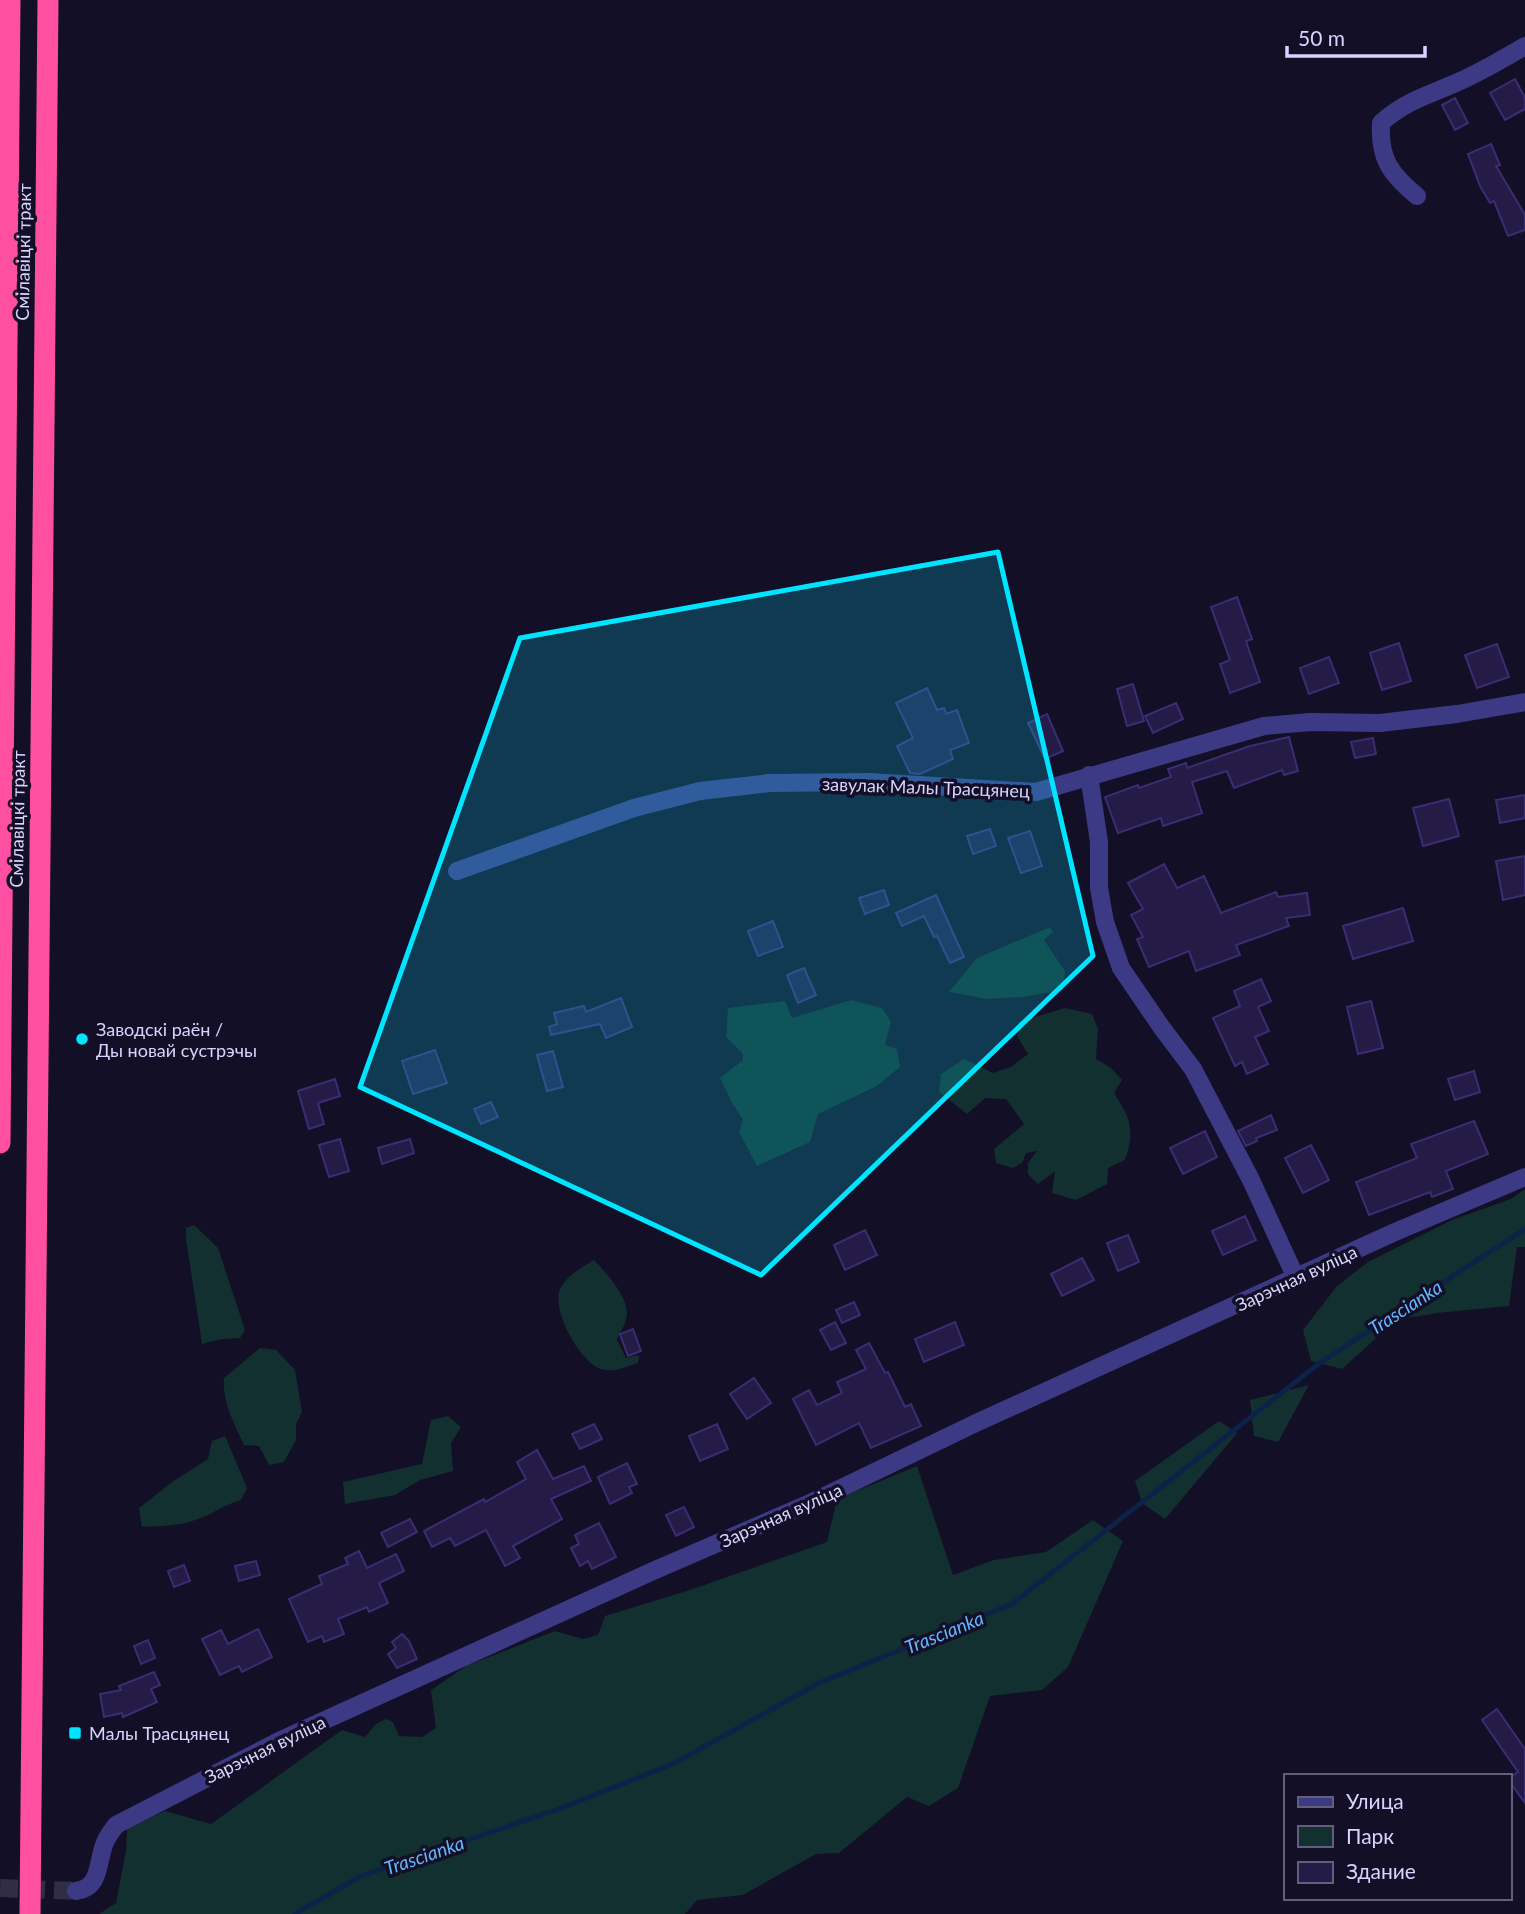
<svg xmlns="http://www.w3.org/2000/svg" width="1525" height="1914" viewBox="0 0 1525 1914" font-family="Lato,sans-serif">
  <rect width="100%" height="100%" fill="#130f26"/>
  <g fill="#12302f">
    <polygon points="1050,927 1053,932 1044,940 1065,971 1063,990 1023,997 987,999 949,992 977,958"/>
    <polygon points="851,1000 882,1008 891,1022 885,1045 897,1049 900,1067 877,1086 818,1114 810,1142 757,1166 739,1132 743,1120 731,1101 720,1078 743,1060 743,1054 726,1037 728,1008 785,1001 792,1018"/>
    <path d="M1065,1008L1092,1014L1098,1029L1096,1059L1111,1068L1122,1080L1114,1093C1131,1119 1135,1131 1125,1160L1108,1168L1107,1184L1076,1200L1052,1193L1055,1171L1038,1184L1028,1174V1163L1037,1151L1026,1153L1022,1163L1013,1168L996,1163L994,1149L1024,1124L1006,1099L985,1098L967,1114L939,1092L941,1074L964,1059L993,1073L1011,1067L1028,1054L1017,1036L1018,1022Z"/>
    <polygon points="1525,1189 1525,1247 1517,1247 1509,1306 1437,1313 1396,1320 1342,1369 1311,1361 1303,1330 1337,1286 1368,1262 1452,1220 1511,1199"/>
    <polygon points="194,1225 218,1248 245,1330 240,1338 222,1339 202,1344 186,1239 186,1228"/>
    <path d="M594,1260C606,1273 632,1300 626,1319C625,1326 619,1333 617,1340L626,1358L639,1355L638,1363C625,1367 614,1373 601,1369C580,1363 549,1307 561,1287C568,1275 582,1267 594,1260Z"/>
    <path d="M260,1348L276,1350L295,1370L302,1412L296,1424V1440L284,1462L269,1465L259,1446L244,1445C234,1423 222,1402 224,1378Z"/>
    <polygon points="1309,1385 1278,1442 1254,1436 1250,1400"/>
    <polygon points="448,1416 461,1427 451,1443 453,1471 420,1480 395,1495 345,1504 343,1482 422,1464 431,1420"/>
    <polygon points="1219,1421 1237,1433 1165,1519 1142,1503 1135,1481"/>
    <path d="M225,1436L247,1488L241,1500C226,1504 216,1512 201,1518C181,1526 163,1526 142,1527L139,1508L172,1482L208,1459L212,1441Z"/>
    <polygon points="917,1466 953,1575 994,1560 1046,1552 1093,1520 1123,1541 1068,1667 1042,1690 990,1696 958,1788 929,1806 907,1797 839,1853 816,1854 743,1895 697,1900 685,1914 99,1914 116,1903 126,1851 127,1828 165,1811 211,1824 342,1730 365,1737 376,1724 386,1719 393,1722 399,1736 422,1737 436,1728 431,1690 466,1666 555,1631 583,1639 598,1635 605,1616 690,1590 827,1542 837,1499"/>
  </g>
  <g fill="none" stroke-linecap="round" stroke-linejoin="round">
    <polyline stroke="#0c2248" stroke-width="5" points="295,1914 361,1876 556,1810 673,1764 819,1683 1012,1604 1321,1362 1525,1229"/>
  </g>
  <g fill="#241b47" stroke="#3b2d73" stroke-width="2">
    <polygon points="1515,79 1525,98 1525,109 1505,120 1490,93"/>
    <polygon points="1455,98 1468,123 1455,130 1442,105"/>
    <polygon points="1491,144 1500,165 1496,166 1525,215 1525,230 1508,236 1494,201 1490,203 1480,186 1468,154"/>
    <polygon points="1237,597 1252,639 1246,641 1260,682 1230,693 1220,664 1230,660 1211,607"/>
    <polygon points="1399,643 1411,681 1382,690 1370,653"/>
    <polygon points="1497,644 1509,677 1477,688 1465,655"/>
    <polygon points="1329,657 1339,683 1309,694 1300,668"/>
    <polygon points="1133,684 1144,721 1127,726 1117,689"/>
    <polygon points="927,688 937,710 944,708 946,714 957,710 969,743 950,750 953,759 920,774 910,773 897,746 913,738 896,703"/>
    <polygon points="1176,703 1183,719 1153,733 1145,716"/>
    <polygon points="1047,714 1063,751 1045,759 1028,723"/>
    <polygon points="1289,737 1298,771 1284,775 1282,770 1234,788 1227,771 1192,782 1202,813 1163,826 1161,818 1118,833 1105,797 1138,785 1139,788 1171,777 1168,769 1186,763 1187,768 1250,746"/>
    <polygon points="1373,738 1376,754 1355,758 1351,742"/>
    <polygon points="1525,795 1525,818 1500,823 1496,800"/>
    <polygon points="1449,799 1459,836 1423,846 1413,808"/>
    <polygon points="990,829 996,846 973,854 967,836"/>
    <polygon points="1030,831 1042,866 1021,873 1008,838"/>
    <polygon points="1525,856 1525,895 1503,900 1496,861"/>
    <polygon points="1164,864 1177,888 1204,876 1221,913 1276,892 1278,897 1307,893 1310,915 1286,918 1289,926 1236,945 1240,955 1196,971 1189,951 1149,967 1137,939 1143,937 1131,915 1143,909 1128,883"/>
    <polygon points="884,890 889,905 865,914 859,898"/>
    <polygon points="936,895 964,957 950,963 937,936 934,937 924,916 902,926 896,913"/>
    <polygon points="1403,908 1413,941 1353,959 1343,926"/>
    <polygon points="773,921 783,947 758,956 748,931"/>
    <polygon points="804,968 816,995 798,1003 787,975"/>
    <polygon points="1261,979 1271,1001 1258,1007 1269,1031 1255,1037 1268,1064 1247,1074 1242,1062 1235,1066 1213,1018 1240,1006 1234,991"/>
    <polygon points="621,998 632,1027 606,1038 600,1024 551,1035 549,1027 557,1024 554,1013 584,1006 586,1012"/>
    <polygon points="1371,1001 1383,1048 1358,1054 1347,1007"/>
    <polygon points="435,1050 447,1083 413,1094 402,1061"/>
    <polygon points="553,1051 563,1087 547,1091 537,1055"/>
    <polygon points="1474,1071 1480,1092 1455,1100 1448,1079"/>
    <polygon points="335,1079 340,1096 318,1103 324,1124 309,1129 298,1091"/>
    <polygon points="491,1102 498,1117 481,1124 474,1109"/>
    <polygon points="1271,1115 1277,1130 1256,1138 1257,1141 1246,1146 1238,1131"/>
    <polygon points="1474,1121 1488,1154 1446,1171 1453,1189 1432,1197 1430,1192 1369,1215 1356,1182 1417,1158 1411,1144"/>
    <polygon points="1205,1131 1217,1157 1183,1174 1170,1148"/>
    <polygon points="340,1139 349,1171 329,1177 319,1145"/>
    <polygon points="410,1139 414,1153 382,1164 378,1148"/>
    <polygon points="1311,1145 1329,1180 1303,1193 1285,1158"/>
    <polygon points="1245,1216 1256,1240 1223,1255 1212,1231"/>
    <polygon points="865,1230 877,1255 845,1270 834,1245"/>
    <polygon points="1128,1235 1139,1262 1118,1271 1107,1243"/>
    <polygon points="1082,1258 1094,1280 1062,1296 1051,1274"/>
    <polygon points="854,1302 860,1315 842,1323 836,1310"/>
    <polygon points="835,1322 846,1343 831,1350 820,1330"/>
    <polygon points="955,1322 964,1345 924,1362 915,1339"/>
    <polygon points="633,1329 641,1351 628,1356 620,1334"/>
    <polygon points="869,1343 885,1373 888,1372 905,1407 911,1404 921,1426 871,1448 859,1423 816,1445 793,1399 809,1390 817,1405 842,1393 837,1382 866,1369 856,1350"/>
    <polygon points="754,1378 771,1403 747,1419 730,1394"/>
    <polygon points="594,1424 602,1439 580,1449 572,1434"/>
    <polygon points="717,1424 728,1449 700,1461 689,1436"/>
    <polygon points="537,1450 553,1479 584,1466 591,1481 551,1499 562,1519 513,1546 520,1558 505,1566 486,1530 455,1546 450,1538 432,1547 424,1531 484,1499 485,1502 526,1479 517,1462"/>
    <polygon points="627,1463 637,1484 629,1487 632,1493 610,1504 598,1477"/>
    <polygon points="684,1507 694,1527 676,1536 666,1515"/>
    <polygon points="410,1519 417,1532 388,1547 381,1533"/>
    <polygon points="599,1523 616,1557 592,1569 588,1561 580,1566 571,1548 579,1544 575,1535"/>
    <polygon points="359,1551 367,1568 396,1554 404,1571 379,1583 388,1603 369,1612 367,1607 338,1619 344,1634 324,1642 322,1636 308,1642 289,1599 322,1584 319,1576 348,1564 345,1558"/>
    <polygon points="256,1561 260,1575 239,1581 235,1566"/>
    <polygon points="184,1565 190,1581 174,1587 168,1571"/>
    <polygon points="258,1629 272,1657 242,1672 239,1666 220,1675 202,1639 221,1630 228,1644"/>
    <polygon points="402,1634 409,1641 417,1659 397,1668 388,1654 396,1648 392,1642"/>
    <polygon points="148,1640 155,1658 141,1664 134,1646"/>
    <polygon points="154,1672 160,1685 151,1689 157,1702 123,1717 122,1713 104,1717 100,1694 121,1690 119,1686"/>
    <polygon points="1497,1709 1525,1749 1525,1803 1509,1781 1509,1778 1518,1772 1482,1720"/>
  </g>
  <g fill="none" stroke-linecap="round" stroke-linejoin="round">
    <polyline stroke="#312d47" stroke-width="18" stroke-dasharray="18 9" stroke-linecap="butt" points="0,1888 76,1891"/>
    <g stroke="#3d3a85" stroke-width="18">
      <path d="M1417,196C1390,174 1379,158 1381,123C1405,101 1429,95 1458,82C1481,72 1503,59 1525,46"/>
      <polyline points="1089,775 1099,842 1099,888 1105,922 1121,968 1162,1028 1193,1069 1251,1180 1296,1278"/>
      <polyline points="457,871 634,808 700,791 770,783 869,782 1036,792 1264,726 1310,722 1380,723 1457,714 1525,702"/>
      <path d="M76,1891C100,1888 97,1865 104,1845C106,1838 111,1832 116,1825L279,1741L653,1571L808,1504L976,1423L1395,1232L1525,1177"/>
    </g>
    <g stroke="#ff4fa3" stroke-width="21">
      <polyline points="0,1143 10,0"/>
      <polyline points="30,1914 48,0"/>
    </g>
  </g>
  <path fill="#00e5ff" fill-opacity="0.2" stroke="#00e5ff" stroke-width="5" stroke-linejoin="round" d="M998,552L1093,956L761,1275L360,1087L520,638Z"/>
  <g fill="#00e5ff" stroke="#130f26" stroke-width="2.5">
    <circle cx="82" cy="1039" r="7"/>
    <rect x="68" y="1726" width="14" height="14" rx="3.5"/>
  </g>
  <g text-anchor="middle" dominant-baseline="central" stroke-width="7" stroke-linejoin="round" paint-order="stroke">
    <g font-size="18" fill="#d9d4ff" stroke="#130f26">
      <text transform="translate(23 252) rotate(-89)">Смілавіцкі тракт</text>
      <text transform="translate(926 787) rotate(2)">завулак Малы Трасцянец</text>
      <text transform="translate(17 819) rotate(-89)">Смілавіцкі тракт</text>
      <text transform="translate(1296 1278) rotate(-25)">Зарэчная вуліца</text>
      <text transform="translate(781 1515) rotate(-24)">Зарэчная вуліца</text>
      <text transform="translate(265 1749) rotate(-26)">Зарэчная вуліца</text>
    </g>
    <g font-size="18" fill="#d9d4ff" stroke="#130f26" text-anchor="start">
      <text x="96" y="1029">Заводскі раён /<tspan x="96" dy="21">Ды новай сустрэчы</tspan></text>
      <text x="89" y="1733">Малы Трасцянец</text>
    </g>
    <g font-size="19" font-style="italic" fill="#62b6ff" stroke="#130f26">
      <text transform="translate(1405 1307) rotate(-33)">Trascianka</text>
      <text transform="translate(944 1632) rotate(-22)">Trascianka</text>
      <text transform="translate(424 1855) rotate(-19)">Trascianka</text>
    </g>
  </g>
  <rect x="1284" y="1774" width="228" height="126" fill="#130f26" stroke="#625e7d" stroke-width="2"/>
  <rect x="1298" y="1797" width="35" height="10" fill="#3d3a85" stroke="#625e7d" stroke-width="2"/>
  <text x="1346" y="1809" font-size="21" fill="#d9d4ff">Улица</text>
  <rect x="1298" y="1826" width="35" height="21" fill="#12302f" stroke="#625e7d" stroke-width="2"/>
  <text x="1346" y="1844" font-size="21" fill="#d9d4ff">Парк</text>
  <rect x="1298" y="1862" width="35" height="21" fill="#241b47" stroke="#625e7d" stroke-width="2"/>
  <text x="1346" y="1879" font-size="21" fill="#d9d4ff">Здание</text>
  <path d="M1287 46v10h138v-10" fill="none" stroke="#d9d4ff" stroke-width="3.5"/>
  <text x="1298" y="46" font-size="21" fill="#d9d4ff" stroke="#130f26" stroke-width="5" paint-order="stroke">50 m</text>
</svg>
